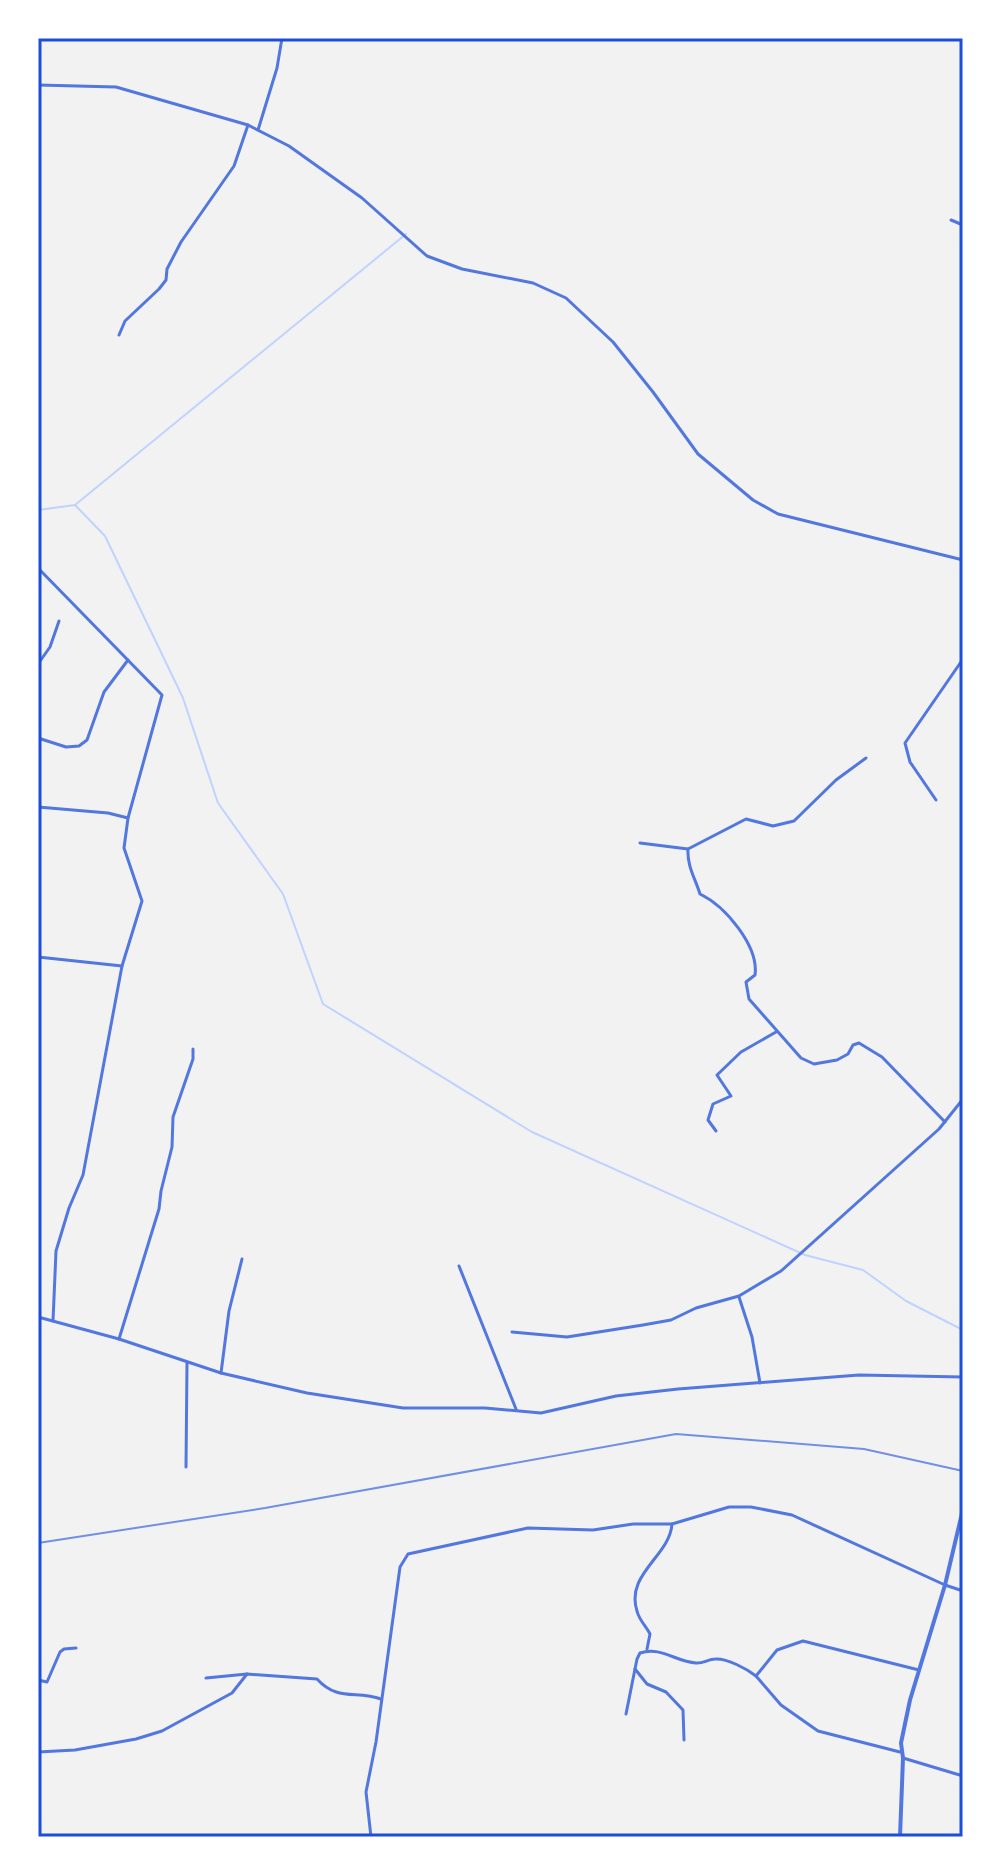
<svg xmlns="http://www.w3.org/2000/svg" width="1001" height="1875" viewBox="0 0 1001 1875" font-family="Jost,sans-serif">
  <rect width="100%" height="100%" fill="#f2f2f2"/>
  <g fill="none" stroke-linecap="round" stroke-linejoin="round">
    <g stroke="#bfd3fe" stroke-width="2">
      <polyline points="75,505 105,536 183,698 218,803 283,894 323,1004 532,1132 805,1255 863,1270 906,1301 963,1330"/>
      <polyline points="38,510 75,505 406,234"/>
    </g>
    <g stroke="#5277de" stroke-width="3">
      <polyline points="38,85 116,87 248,125 289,146 362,198 427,256 462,269 533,283 566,298 613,342 653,392 698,454 753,500 778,514 963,560"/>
      <polyline points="258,130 277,68 282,38"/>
      <polyline points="951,220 963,225"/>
      <polyline points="119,335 125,321 159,289 166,280 167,269 181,242 234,166 248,125"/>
      <polyline points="38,568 162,695 128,818 124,848 142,901 122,966 83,1175 69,1208 56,1251 53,1321"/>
      <polyline points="38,664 50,647 59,621"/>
      <polyline points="38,738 66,747 79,746 87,740 104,692 128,660"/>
      <path d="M866,758L836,780L794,821L773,826L746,819L688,849C687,866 695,878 700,894C725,906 759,946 755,975L746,982L749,999L801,1058L814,1064L837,1060L848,1054L853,1045L859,1043L882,1057L945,1122"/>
      <polyline points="936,800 910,762 905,743 963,659"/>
      <polyline points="38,807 108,813 128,818"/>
      <polyline points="640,843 688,849"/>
      <polyline points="38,957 122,966"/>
      <polyline points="716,1131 708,1120 713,1104 731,1096 717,1075 741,1052 776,1032"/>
      <polyline points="459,1266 516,1409"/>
      <polyline points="739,1297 752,1337 760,1383"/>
      <polyline points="38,1317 119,1339 221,1373 307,1393 403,1408 485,1408 541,1413 616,1396 678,1389 859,1375 963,1377"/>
      <polyline points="512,1332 567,1337 643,1325 671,1320 696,1308 739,1296 781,1271 939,1129 963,1099"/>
      <polyline points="119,1339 159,1209 161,1191 172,1147 173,1117 193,1059 193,1049"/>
      <polyline points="221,1373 229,1311 242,1259"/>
      <polyline points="186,1467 187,1363"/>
      <path d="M647,1649L650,1634C646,1626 639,1620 637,1611C625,1574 670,1556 672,1524"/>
      <polyline points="635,1669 647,1684 666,1692 683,1710 684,1740"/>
      <polyline points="756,1676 781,1705 818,1731 900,1752"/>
      <path d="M206,1678L247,1674L317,1679C338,1702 356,1690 381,1699"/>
      <polyline points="38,1680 47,1682 60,1652 64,1649 76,1648"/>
      <path d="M626,1714L637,1659L640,1653C661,1646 676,1662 696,1663C702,1664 709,1659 715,1659C727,1658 747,1669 756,1676L777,1650L803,1641L919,1670"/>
      <polyline points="38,1752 75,1750 136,1739 162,1731 232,1693 247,1674"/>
      <polyline points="903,1758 963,1776"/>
      <polyline points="371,1837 366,1792 376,1742 400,1567 408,1554 528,1528 593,1530 633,1524 672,1524 729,1507 751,1507 792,1515 945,1585 963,1591"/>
    </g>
    <polyline stroke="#5277de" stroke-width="4" points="900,1837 903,1758 901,1743 910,1700 945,1585 963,1509"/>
    <polyline stroke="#7290e2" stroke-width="2" points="38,1543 265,1508 676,1434 864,1449 963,1471"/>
  </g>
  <rect width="1001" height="1875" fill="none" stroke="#ffffff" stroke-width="80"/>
  <rect x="40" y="40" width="921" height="1795" fill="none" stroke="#1d4ed8" stroke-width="3"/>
</svg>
